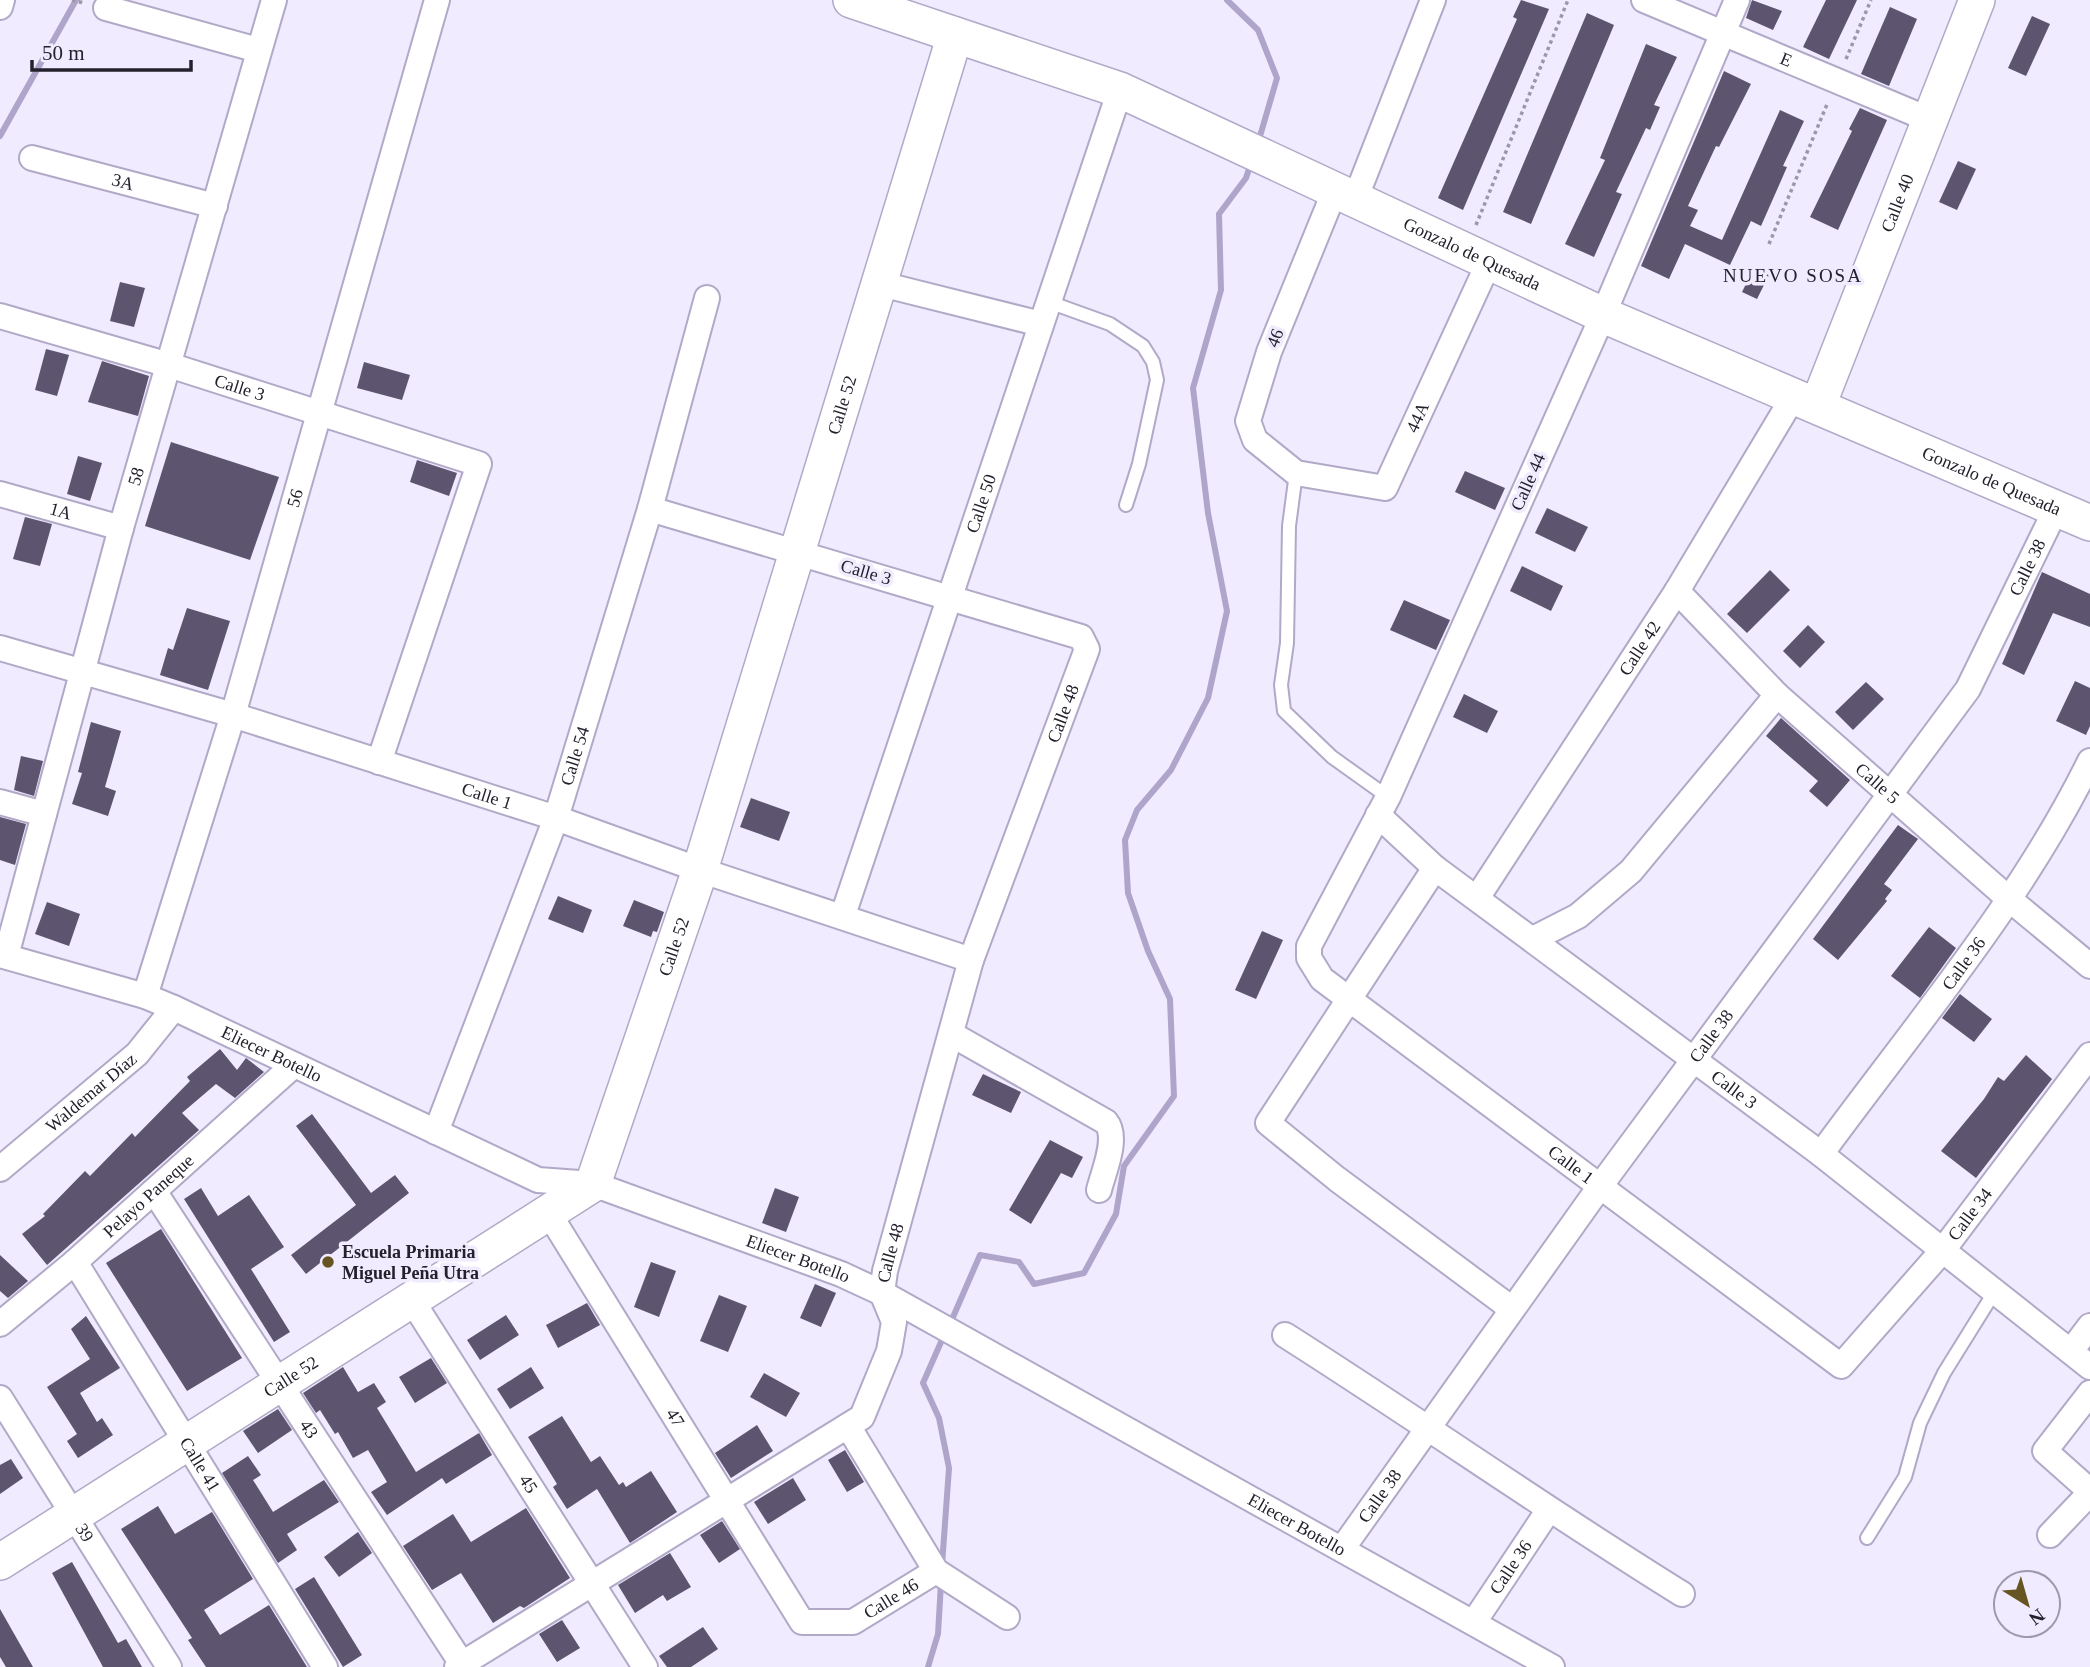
<svg xmlns="http://www.w3.org/2000/svg" width="2090" height="1667" viewBox="0 0 2090 1667" font-family="'Times New Roman',serif">
  <rect width="100%" height="100%" fill="#f0ebfe"/>
  <g fill="none" stroke-linecap="round" stroke-linejoin="round">
    <g stroke="#afa5ca" stroke-width="6">
      <polyline points="1227,0 1258,30 1277,78 1258,143"/>
      <polyline points="0,136 76,0"/>
      <polyline points="950,1324 980,1255 1019,1262 1034,1284 1084,1273 1116,1214 1124,1166 1174,1096 1170,999 1148,951 1128,893 1125,840 1137,810 1171,770 1208,698 1227,611 1208,513 1193,388 1221,290 1219,214 1246,178 1251,163"/>
      <polyline points="942,1565 949,1468 939,1418 923,1383 945,1333"/>
      <polyline points="928,1667 938,1634 941,1583"/>
    </g>
  </g>
  <g fill="#5d5570">
    <polygon points="1521,0 1549,9 1463,210 1438,198 1517,19 1513,17"/>
    <polygon points="1752,0 1782,11 1773,30 1746,18"/>
    <polygon points="1826,0 1857,0 1829,59 1803,47"/>
    <polygon points="1890,7 1917,19 1889,86 1861,74"/>
    <polygon points="1587,13 1614,25 1531,224 1503,212"/>
    <polygon points="2032,16 2050,24 2026,76 2008,68"/>
    <polygon points="1646,44 1677,57 1654,105 1660,107 1650,130 1646,128 1616,192 1622,194 1594,257 1565,244 1605,160 1600,158"/>
    <polygon points="1724,71 1751,84 1719,147 1716,146 1688,206 1698,210 1690,226 1722,240 1780,110 1804,121 1783,166 1787,167 1761,226 1751,221 1730,265 1685,244 1669,279 1641,266"/>
    <polygon points="1860,108 1887,120 1838,230 1810,217 1852,131 1849,129"/>
    <polygon points="1958,161 1976,169 1957,210 1939,202"/>
    <polygon points="1754,268 1769,275 1757,299 1742,292"/>
    <polygon points="120,282 145,288 134,327 110,321"/>
    <polygon points="46,349 69,355 57,396 35,390"/>
    <polygon points="102,361 149,376 138,416 88,402"/>
    <polygon points="364,362 410,375 402,400 357,388"/>
    <polygon points="171,442 279,477 250,560 145,526"/>
    <polygon points="78,456 102,463 90,501 67,494"/>
    <polygon points="417,460 457,473 449,496 410,482"/>
    <polygon points="1465,471 1505,488 1495,510 1455,492"/>
    <polygon points="1547,508 1588,527 1575,552 1535,533"/>
    <polygon points="25,517 52,524 40,566 13,559"/>
    <polygon points="1522,566 1563,586 1551,611 1510,591"/>
    <polygon points="1770,570 1790,590 1747,633 1727,614"/>
    <polygon points="2042,572 2090,594 2090,627 2053,613 2024,675 2002,664"/>
    <polygon points="1404,600 1450,620 1436,650 1390,630"/>
    <polygon points="187,608 230,621 208,690 160,675 168,648 173,650"/>
    <polygon points="1808,625 1825,642 1800,668 1783,651"/>
    <polygon points="2075,681 2090,688 2090,726 2086,735 2056,721"/>
    <polygon points="1866,682 1884,699 1853,730 1835,712"/>
    <polygon points="1464,694 1498,711 1487,733 1453,717"/>
    <polygon points="1781,718 1850,780 1827,807 1809,791 1818,781 1766,736"/>
    <polygon points="91,722 121,731 105,787 116,791 108,816 72,804 82,773 78,772"/>
    <polygon points="21,756 43,761 34,796 14,790"/>
    <polygon points="751,798 790,812 779,841 740,827"/>
    <polygon points="0,817 26,824 15,865 0,860"/>
    <polygon points="1898,825 1918,839 1884,884 1892,890 1885,899 1887,901 1838,960 1813,939"/>
    <polygon points="558,896 592,910 583,933 548,919"/>
    <polygon points="634,900 664,912 657,932 653,931 651,937 623,926"/>
    <polygon points="47,902 80,914 69,946 35,934"/>
    <polygon points="1929,927 1956,948 1920,998 1891,976"/>
    <polygon points="1262,931 1283,940 1256,999 1235,990"/>
    <polygon points="1960,994 1992,1019 1974,1042 1942,1018"/>
    <polygon points="220,1049 237,1070 246,1058 264,1072 235,1098 216,1084 182,1113 199,1130 47,1265 22,1234 45,1216 43,1214 85,1171 90,1176 132,1133 135,1137 190,1081 187,1077"/>
    <polygon points="2026,1055 2052,1079 1976,1178 1941,1151 1984,1099 1998,1077 2004,1081"/>
    <polygon points="983,1074 1021,1092 1011,1113 972,1095"/>
    <polygon points="312,1114 371,1193 395,1175 409,1193 306,1274 291,1255 356,1205 296,1126"/>
    <polygon points="1050,1140 1083,1157 1072,1178 1061,1173 1031,1224 1009,1210"/>
    <polygon points="201,1188 218,1216 249,1195 284,1247 251,1269 290,1332 274,1342 184,1199"/>
    <polygon points="775,1188 799,1197 786,1232 762,1223"/>
    <polygon points="161,1229 242,1358 187,1391 106,1263"/>
    <polygon points="0,1255 28,1281 8,1298 0,1291"/>
    <polygon points="651,1262 676,1271 659,1317 634,1307"/>
    <polygon points="815,1284 836,1293 821,1327 800,1318"/>
    <polygon points="719,1295 747,1306 728,1352 700,1341"/>
    <polygon points="587,1303 600,1325 558,1348 546,1325"/>
    <polygon points="506,1315 519,1335 480,1360 467,1340"/>
    <polygon points="86,1316 120,1368 80,1393 97,1422 102,1418 113,1435 78,1458 67,1441 77,1434 47,1387 90,1359 71,1329"/>
    <polygon points="431,1358 447,1383 415,1403 399,1377"/>
    <polygon points="343,1367 358,1392 374,1383 386,1402 377,1408 416,1472 479,1433 492,1455 446,1484 442,1478 387,1515 371,1492 387,1482 368,1450 353,1458 338,1432 335,1434 320,1410 316,1413 303,1393"/>
    <polygon points="531,1367 544,1388 510,1409 497,1389"/>
    <polygon points="764,1373 800,1393 786,1417 750,1397"/>
    <polygon points="278,1409 292,1430 258,1453 243,1431"/>
    <polygon points="562,1416 591,1462 600,1456 619,1485 623,1482 626,1487 651,1471 677,1512 630,1543 597,1489 567,1509 553,1487 557,1484 528,1437"/>
    <polygon points="757,1425 773,1451 731,1478 715,1453"/>
    <polygon points="845,1450 864,1482 847,1492 828,1460"/>
    <polygon points="248,1456 261,1475 253,1480 273,1512 324,1480 339,1502 287,1534 297,1550 278,1563 222,1473"/>
    <polygon points="11,1459 23,1478 0,1494 0,1465"/>
    <polygon points="793,1478 806,1500 768,1524 754,1502"/>
    <polygon points="158,1506 175,1534 212,1512 253,1579 204,1610 220,1635 269,1605 307,1667 206,1667 188,1640 192,1638 121,1529"/>
    <polygon points="526,1508 570,1578 524,1608 520,1606 493,1623 461,1573 432,1590 403,1546 453,1514 471,1542"/>
    <polygon points="722,1521 740,1549 719,1563 700,1535"/>
    <polygon points="358,1532 372,1553 339,1577 324,1557"/>
    <polygon points="670,1553 691,1587 667,1601 663,1595 635,1613 618,1585"/>
    <polygon points="72,1562 118,1643 126,1639 142,1667 103,1667 52,1573"/>
    <polygon points="314,1577 362,1655 343,1667 295,1589"/>
    <polygon points="0,1609 33,1667 6,1667 0,1657"/>
    <polygon points="562,1620 580,1648 557,1662 539,1634"/>
    <polygon points="703,1627 718,1649 691,1667 667,1667 659,1656"/>
  </g>
  <g fill="none" stroke-linecap="round" stroke-linejoin="round">
    <g stroke="#b1a9c7" stroke-width="16">
      <g id="lane">
        <polyline points="1049,302 1110,324 1143,346 1153,362 1157,380 1139,464 1126,505"/>
        <polyline points="1296,473 1289,526 1287,643 1281,685 1284,711 1332,757 1388,797"/>
        <polyline points="1867,1538 1905,1477 1920,1423 1944,1373 1995,1291"/>
      </g>
    </g>
    <g stroke="#b1a9c7" stroke-width="28">
      <g id="street">
        <path id="s1" d="M1644,0L1928,119"/>
        <path id="s2" d="M1737,0L1603,315L1388,797L1309,946V958L1322,979L1841,1366L1943,1250L2090,1055"/>
        <polyline points="0,7 2,0"/>
        <polyline points="106,8 258,50"/>
        <path id="s3" d="M32,158L215,206"/>
        <path id="s4" d="M1335,190L1269,352L1248,421L1255,440L1296,473L1385,488L1489,262"/>
        <polyline points="1356,197 1433,0"/>
        <polyline points="877,283 1041,324"/>
        <path id="s5" d="M0,316L169,365L479,464L379,762"/>
        <path id="s6" d="M0,494L121,528"/>
        <path id="s7" d="M1677,591L1777,695L2009,899L2090,966"/>
        <path id="s8" d="M0,648L233,715L556,818L700,870L971,960"/>
        <polyline points="0,802 44,814"/>
        <path id="s9" d="M1378,815L1435,868L1821,1154L2090,1367"/>
        <polyline points="1435,868 1268,1123 1337,1179 1512,1309"/>
        <path id="s10" d="M1477,898L1677,591L1795,394"/>
        <path id="s11" d="M843,915L1120,90"/>
        <polyline points="1533,939 1578,916 1631,871 1777,695"/>
        <path id="s12" d="M0,955L145,996L174,1008L538,1180L593,1184L841,1274L882,1293L1552,1667"/>
        <path id="s13" d="M6,956L121,528L274,0"/>
        <path id="s14" d="M145,996L233,715L437,0"/>
        <path d="M951,1034L1106,1122C1119,1138 1103,1173 1099,1190"/>
        <path id="s15" d="M436,1132L556,818L650,509L707,298"/>
        <path id="s16" d="M1821,1154C1913,1028 2021,902 2090,761"/>
        <path id="s17" d="M0,1169L137,1054L174,1008"/>
        <path id="s18" d="M154,1191L464,1667"/>
        <path id="s19" d="M548,1212L802,1622H853L936,1571"/>
        <path id="s20" d="M75,1262L325,1667"/>
        <path id="s21" d="M411,1299L645,1667"/>
        <path id="s22" d="M0,1324L75,1262L294,1065"/>
        <path d="M1285,1335C1419,1420 1548,1511 1682,1594"/>
        <polyline points="2071,1351 2090,1326"/>
        <polyline points="2090,1393 2045,1451 2090,1491"/>
        <path id="s23" d="M0,1398L169,1667"/>
        <polyline points="848,1426 936,1571 1007,1617"/>
        <polyline points="2050,1535 2090,1493"/>
        <path id="s24" d="M1342,1549L1601,1185L1968,689L2056,509"/>
        <path id="s25" d="M1474,1622L1548,1511"/>
        <path id="s26" d="M457,1667L862,1417L889,1351L894,1322L882,1293L885,1271L971,960L1087,649L1081,637L650,509"/>
      </g>
    </g>
    <g stroke="#b1a9c7" stroke-width="38">
      <g id="secondary">
        <path id="s27" d="M851,0L1120,90L1603,315L2090,523"/>
        <path id="s28" d="M1818,405L1977,0"/>
        <path id="s29" d="M0,1562L593,1184L700,870L955,35"/>
      </g>
    </g>
    <g stroke="#9c98a8" stroke-width="3.5" stroke-dasharray="3.5 3.5" stroke-linecap="butt">
      <polyline points="72,0 84,3"/>
      <polyline points="1846,59 1871,0"/>
      <polyline points="1476,225 1568,0"/>
      <polyline points="1769,244 1828,102"/>
    </g>
    <use href="#lane" stroke="#fff" stroke-width="12"/>
    <use href="#street" stroke="#fff" stroke-width="24"/>
    <use href="#secondary" stroke="#fff" stroke-width="35"/>
  </g>
  <circle fill="#675423" stroke="#f0ebfe" stroke-width="2.5" cx="328" cy="1262" r="7"/>
  <g text-anchor="middle" dominant-baseline="central" stroke-width="7" stroke-linejoin="round" paint-order="stroke">
    <g font-size="18" fill="#24202c" stroke="#f0ebfe">
      <text stroke="none"><textPath href="#s1" startOffset="154">E</textPath></text>
      <text stroke="none"><textPath href="#s3" startOffset="94">3A</textPath></text>
      <text stroke="none"><textPath href="#s28" startOffset="217">Calle 40</textPath></text>
      <text stroke="none"><textPath href="#s27" startOffset="672">Gonzalo de Quesada</textPath></text>
      <text transform="translate(1275 338) rotate(-68)">46</text>
      <text stroke="none"><textPath href="#s5" startOffset="250">Calle 3</textPath></text>
      <text stroke="none"><textPath href="#s29" startOffset="1521">Calle 52</textPath></text>
      <text stroke="none"><textPath href="#s4" startOffset="488">44A</textPath></text>
      <text stroke="none"><textPath href="#s13" startOffset="497">58</textPath></text>
      <text stroke="none"><textPath href="#s27" startOffset="1239">Gonzalo de Quesada</textPath></text>
      <text transform="translate(1528 482) rotate(-66)">Calle 44</text>
      <text stroke="none"><textPath href="#s14" startOffset="520">56</textPath></text>
      <text stroke="none"><textPath href="#s11" startOffset="434">Calle 50</textPath></text>
      <text stroke="none"><textPath href="#s6" startOffset="63">1A</textPath></text>
      <text stroke="none"><textPath href="#s24" startOffset="1199">Calle 38</textPath></text>
      <text transform="translate(866 572) rotate(16)">Calle 3</text>
      <text stroke="none"><textPath href="#s10" startOffset="298">Calle 42</textPath></text>
      <text stroke="none"><textPath href="#s26" startOffset="1216">Calle 48</textPath></text>
      <text stroke="none"><textPath href="#s15" startOffset="401">Calle 54</textPath></text>
      <text stroke="none"><textPath href="#s7" startOffset="278">Calle 5</textPath></text>
      <text stroke="none"><textPath href="#s8" startOffset="509">Calle 1</textPath></text>
      <text stroke="none"><textPath href="#s29" startOffset="954">Calle 52</textPath></text>
      <text stroke="none"><textPath href="#s16" startOffset="238">Calle 36</textPath></text>
      <text stroke="none"><textPath href="#s24" startOffset="632">Calle 38</textPath></text>
      <text stroke="none"><textPath href="#s12" startOffset="290">Eliecer Botello</textPath></text>
      <text stroke="none"><textPath href="#s9" startOffset="450">Calle 3</textPath></text>
      <text stroke="none"><textPath href="#s17" startOffset="119">Waldemar Díaz</textPath></text>
      <text stroke="none"><textPath href="#s2" startOffset="1386">Calle 1</textPath></text>
      <text stroke="none"><textPath href="#s22" startOffset="196">Pelayo Paneque</textPath></text>
      <text stroke="none"><textPath href="#s2" startOffset="1922">Calle 34</textPath></text>
      <text stroke="none"><textPath href="#s26" startOffset="649">Calle 48</textPath></text>
      <text stroke="none"><textPath href="#s12" startOffset="858">Eliecer Botello</textPath></text>
      <text stroke="none"><textPath href="#s29" startOffset="345">Calle 52</textPath></text>
      <text stroke="none"><textPath href="#s19" startOffset="242">47</textPath></text>
      <text stroke="none"><textPath href="#s18" startOffset="284">43</textPath></text>
      <text stroke="none"><textPath href="#s20" startOffset="238">Calle 41</textPath></text>
      <text stroke="none"><textPath href="#s21" startOffset="219">45</textPath></text>
      <text stroke="none"><textPath href="#s24" startOffset="65">Calle 38</textPath></text>
      <text stroke="none"><textPath href="#s12" startOffset="1424">Eliecer Botello</textPath></text>
      <text stroke="none"><textPath href="#s23" startOffset="159">39</textPath></text>
      <text stroke="none"><textPath href="#s25" startOffset="66">Calle 36</textPath></text>
      <text stroke="none"><textPath href="#s19" startOffset="578">Calle 46</textPath></text>
    </g>
    <g font-size="18" font-weight="bold" fill="#24202c" stroke="#f0ebfe" text-anchor="start">
      <text x="342" y="1252">Escuela Primaria<tspan x="342" dy="21">Miguel Peña Utra</tspan></text>
    </g>
    <g font-size="19" letter-spacing="2" fill="#24202c" stroke="#f0ebfe">
      <text x="1793" y="275">NUEVO SOSA</text>
    </g>
  </g>
  <g transform="translate(2027 1604) rotate(143)"><circle r="33" fill="#f0ebfe" stroke="#9e9aaa" stroke-width="2"/>
  <path d="M0-5L12 26L0 18L-12 26Z" fill="#675423"/>
  <text y="-10" font-size="19" font-weight="bold" text-anchor="middle" fill="#24202c">N</text>
  </g>
  <path d="M32 60v10h159v-10" fill="none" stroke="#24202c" stroke-width="3.5"/>
  <text x="42" y="60" font-size="21" fill="#24202c" stroke="#f0ebfe" stroke-width="5" paint-order="stroke">50 m</text>
</svg>
